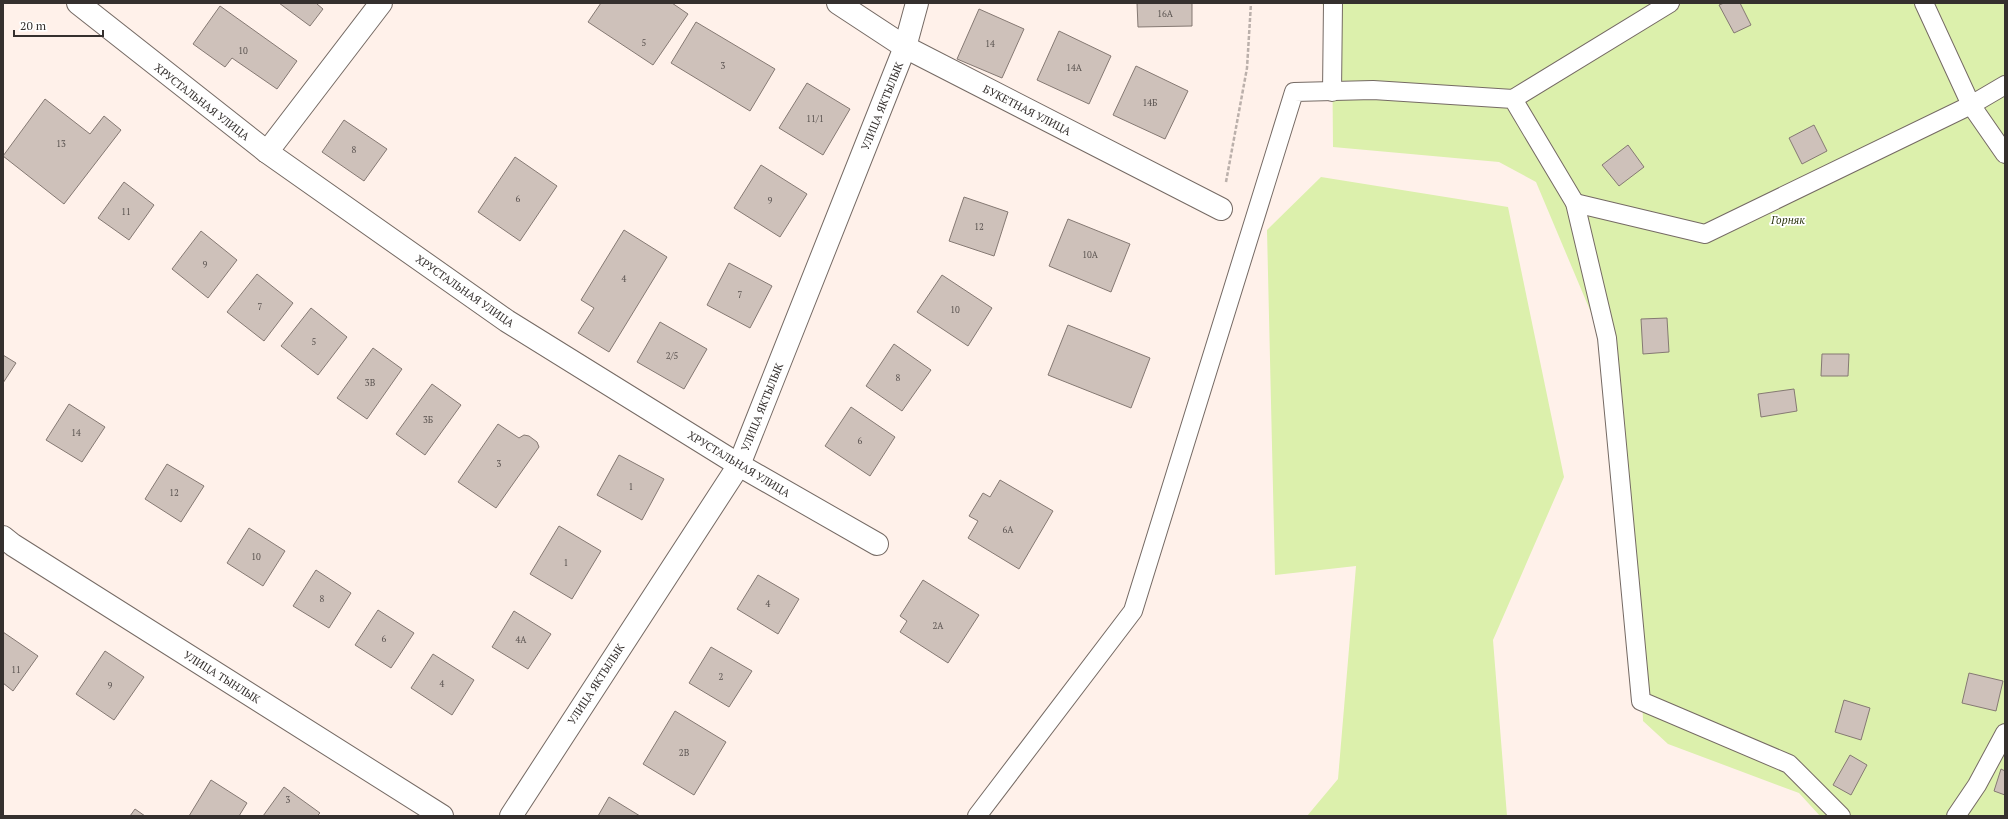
<svg xmlns="http://www.w3.org/2000/svg" width="2008" height="819" viewBox="0 0 2008 819" font-family="'PT Serif',serif">
  <rect width="100%" height="100%" fill="#fff1ea"/>
  <g fill="#dcf0ac">
    <polygon points="1322,3 2005,3 2005,816 1820,816 1799,793 1668,744 1643,721 1637,570 1616,372 1536,182 1499,162 1333,147 1332,32"/>
    <polygon points="1321,177 1508,207 1564,477 1493,640 1507,816 1307,816 1338,779 1356,566 1275,575 1267,230"/>
  </g>
  <g fill="#cec1ba" stroke="#857973">
    <polygon points="279,3 318,3 317,4 323,9 310,26"/>
    <polygon points="601,3 672,3 688,14 653,65 588,22"/>
    <polygon points="1137,3 1192,3 1192,26 1138,27"/>
    <polygon points="1724,3 1740,3 1751,25 1734,33 1719,5"/>
    <polygon points="220,6 297,61 277,89 232,58 225,67 193,44"/>
    <polygon points="979,9 1024,29 1002,78 957,59"/>
    <polygon points="696,22 775,69 750,111 671,63"/>
    <polygon points="1059,31 1111,56 1089,104 1037,80"/>
    <polygon points="1136,66 1188,91 1165,139 1113,115"/>
    <polygon points="807,83 850,109 823,155 779,128"/>
    <polygon points="45,99 90,134 104,116 121,130 64,204 3,156"/>
    <polygon points="344,120 387,149 364,181 322,152"/>
    <polygon points="1814,125 1827,151 1802,164 1789,138"/>
    <polygon points="1628,145 1644,167 1619,186 1602,165"/>
    <polygon points="515,157 557,186 520,241 478,212"/>
    <polygon points="761,165 807,194 780,237 734,208"/>
    <polygon points="124,182 154,205 129,240 98,218"/>
    <polygon points="964,197 1008,212 994,256 949,241"/>
    <polygon points="1068,219 1130,244 1111,292 1049,266"/>
    <polygon points="624,230 667,257 609,352 578,333 594,308 581,300"/>
    <polygon points="201,231 237,260 208,298 172,269"/>
    <polygon points="729,263 772,286 750,328 707,305"/>
    <polygon points="257,274 293,303 264,341 227,312"/>
    <polygon points="942,275 992,308 968,346 917,312"/>
    <polygon points="311,308 347,337 318,375 281,346"/>
    <polygon points="1667,318 1669,352 1643,354 1641,319"/>
    <polygon points="660,322 707,349 684,389 637,362"/>
    <polygon points="1068,325 1150,358 1131,408 1048,375"/>
    <polygon points="894,344 931,370 902,411 866,386"/>
    <polygon points="373,348 402,369 367,419 337,398"/>
    <polygon points="1822,354 1849,354 1848,376 1821,376"/>
    <polygon points="3,355 16,363 3,383"/>
    <polygon points="432,384 461,405 425,455 396,434"/>
    <polygon points="1794,389 1797,411 1761,417 1758,394"/>
    <polygon points="69,404 105,427 82,462 46,440"/>
    <polygon points="851,407 895,437 870,476 825,446"/>
    <polygon points="498,424 519,438 524,435 529,436 537,442 539,447 496,508 458,482"/>
    <polygon points="619,455 664,479 642,520 597,495"/>
    <polygon points="167,464 204,486 181,522 145,499"/>
    <polygon points="1000,480 1053,511 1019,569 968,538 978,521 969,516 983,493 990,497"/>
    <polygon points="559,526 601,551 572,599 530,574"/>
    <polygon points="249,528 285,551 263,586 227,563"/>
    <polygon points="316,570 351,593 329,628 293,606"/>
    <polygon points="758,575 799,599 778,634 737,609"/>
    <polygon points="923,580 979,615 948,663 900,632 907,621 900,616"/>
    <polygon points="378,610 414,633 391,668 355,645"/>
    <polygon points="514,611 551,634 528,669 492,647"/>
    <polygon points="3,632 38,656 13,691 3,683"/>
    <polygon points="711,647 752,671 729,707 689,683"/>
    <polygon points="105,651 144,677 114,720 76,694"/>
    <polygon points="433,654 474,680 452,715 411,688"/>
    <polygon points="1969,673 2003,681 1996,711 1962,703"/>
    <polygon points="1844,700 1870,708 1861,740 1835,732"/>
    <polygon points="675,711 726,742 694,795 643,764"/>
    <polygon points="1850,755 1867,765 1851,795 1833,785"/>
    <polygon points="2001,769 2005,771 2005,795 1994,791"/>
    <polygon points="211,780 247,803 239,816 189,816"/>
    <polygon points="284,787 320,813 317,816 263,816"/>
    <polygon points="609,797 640,816 598,816"/>
    <polygon points="135,809 145,816 130,816"/>
  </g>
  <g fill="none" stroke-linecap="round" stroke-linejoin="round">
    <g stroke="#756a64" stroke-width="20">
      <g id="lane">
        <polyline points="1924,3 1971,105 2005,154"/>
        <polyline points="1332,92 1333,3"/>
        <polyline points="1513,99 1670,3"/>
        <polyline points="1575,203 1705,234 1971,105 2005,85"/>
        <polyline points="977,816 1133,611 1294,92 1373,90 1513,99 1575,203 1607,338 1641,701 1789,764 1841,816"/>
        <polyline points="1956,816 1977,785 2005,733"/>
      </g>
    </g>
    <g stroke="#756a64" stroke-width="24">
      <g id="street">
        <polyline points="78,3 267,152 507,321 739,465 877,544"/>
        <polyline points="838,3 905,47 1221,209"/>
        <polyline points="267,152 381,3"/>
        <polyline points="3,537 13,545 442,816"/>
        <polyline points="511,816 739,465 905,47 917,3"/>
      </g>
    </g>
    <polyline stroke="#bbb0ab" stroke-width="2.5" stroke-dasharray="4 2" stroke-linecap="butt" points="1226,182 1247,68 1251,3"/>
    <use href="#lane" stroke="#fff" stroke-width="18"/>
    <use href="#street" stroke="#fff" stroke-width="22"/>
  </g>
  <g text-anchor="middle" dominant-baseline="central" stroke-width="3.5" stroke-linejoin="round" paint-order="stroke">
    <g font-size="9" fill="#5b5451">
      <text x="1165" y="14">16А</text>
      <text x="644" y="43">5</text>
      <text x="990" y="44">14</text>
      <text x="243" y="51">10</text>
      <text x="723" y="66">3</text>
      <text x="1074" y="68">14А</text>
      <text x="1150" y="103">14Б</text>
      <text x="815" y="119">11/1</text>
      <text x="61" y="144">13</text>
      <text x="354" y="150">8</text>
      <text x="518" y="199">6</text>
      <text x="770" y="201">9</text>
      <text x="126" y="212">11</text>
      <text x="979" y="227">12</text>
      <text x="1090" y="255">10А</text>
      <text x="205" y="265">9</text>
      <text x="624" y="279">4</text>
      <text x="740" y="295">7</text>
      <text x="260" y="307">7</text>
      <text x="955" y="310">10</text>
      <text x="314" y="342">5</text>
      <text x="672" y="356">2/5</text>
      <text x="898" y="378">8</text>
      <text x="370" y="383">3В</text>
      <text x="428" y="420">3Б</text>
      <text x="76" y="433">14</text>
      <text x="860" y="441">6</text>
      <text x="499" y="464">3</text>
      <text x="631" y="487">1</text>
      <text x="174" y="493">12</text>
      <text x="1008" y="530">6А</text>
      <text x="256" y="557">10</text>
      <text x="566" y="563">1</text>
      <text x="322" y="599">8</text>
      <text x="768" y="604">4</text>
      <text x="938" y="626">2А</text>
      <text x="384" y="639">6</text>
      <text x="521" y="640">4А</text>
      <text x="16" y="670">11</text>
      <text x="721" y="677">2</text>
      <text x="442" y="684">4</text>
      <text x="110" y="686">9</text>
      <text x="684" y="753">2В</text>
      <text x="288" y="800">3</text>
    </g>
    <g font-size="11" fill="#35302e" stroke="#fff">
      <text transform="translate(202 102) rotate(38)">ХРУСТАЛЬНАЯ УЛИЦА</text>
      <text transform="translate(882 106) rotate(-68)">УЛИЦА ЯКТЫЛЫК</text>
      <text transform="translate(1027 110) rotate(27)">БУКЕТНАЯ УЛИЦА</text>
      <text transform="translate(465 291) rotate(35)">ХРУСТАЛЬНАЯ УЛИЦА</text>
      <text transform="translate(762 407) rotate(-68)">УЛИЦА ЯКТЫЛЫК</text>
      <text transform="translate(739 464) rotate(31)">ХРУСТАЛЬНАЯ УЛИЦА</text>
      <text transform="translate(222 677) rotate(32)">УЛИЦА ТЫНЛЫК</text>
      <text transform="translate(596 684) rotate(-57)">УЛИЦА ЯКТЫЛЫК</text>
    </g>
    <g font-size="11" font-style="italic" fill="#2f3912" stroke="#fff">
      <text x="1788" y="220">Горняк</text>
    </g>
  </g>
  <rect width="2008" height="819" fill="none" stroke="#35302e" stroke-width="8"/>
  <path d="M14 30v6h89v-6" fill="none" stroke="#35302e" stroke-width="2"/>
  <text x="20" y="30" font-size="12" fill="#35302e" stroke="#ffffff" stroke-width="3" paint-order="stroke">20 m</text>
</svg>
